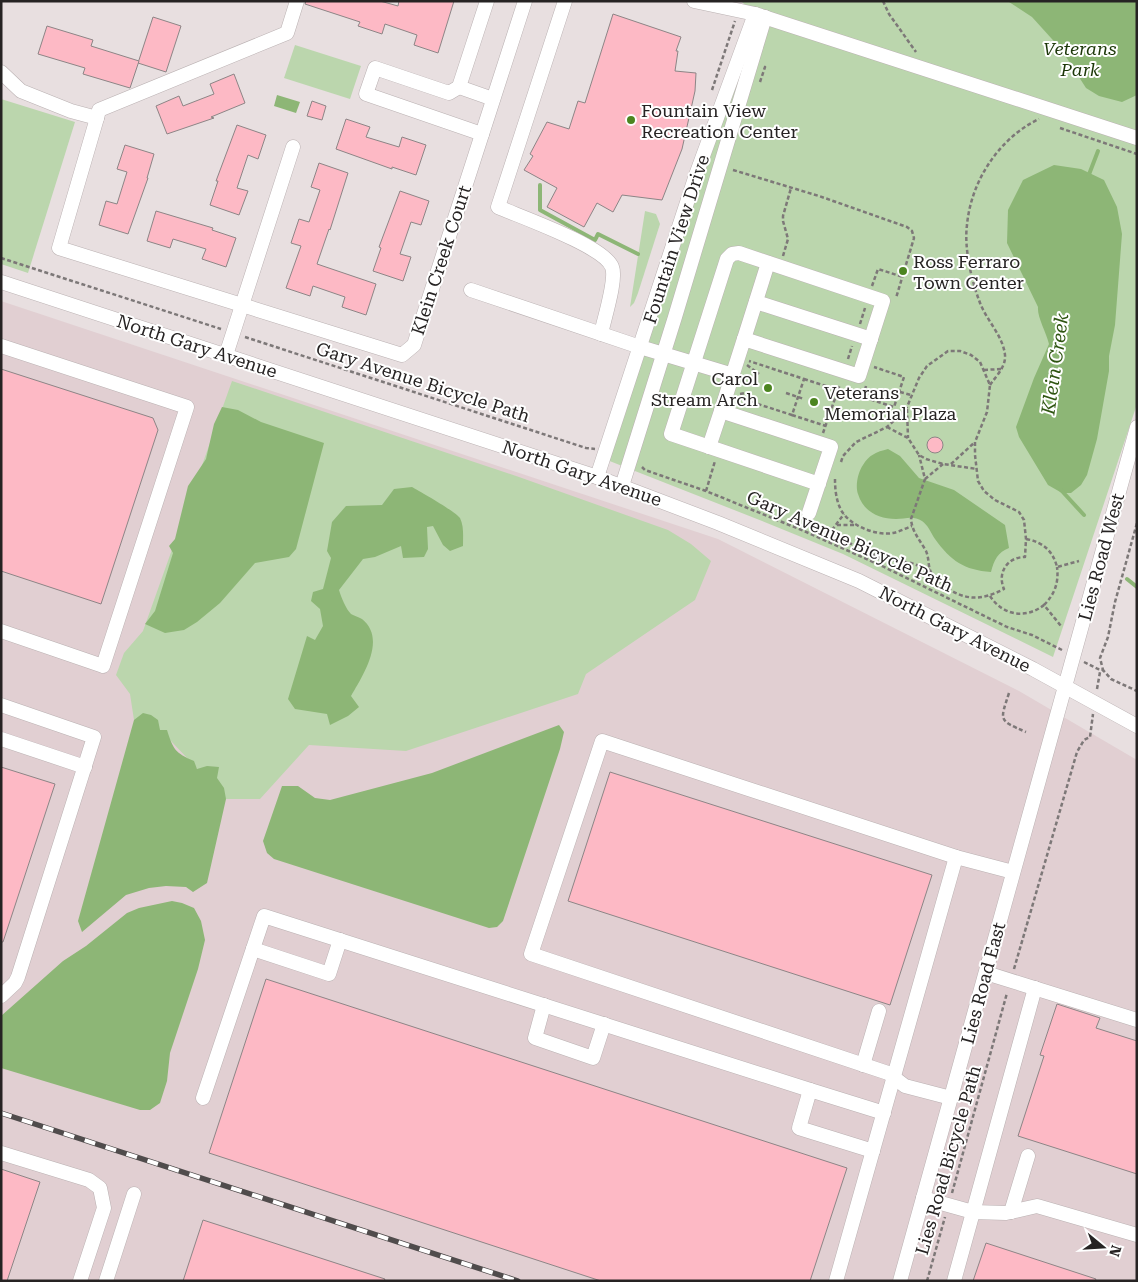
<svg xmlns="http://www.w3.org/2000/svg" width="1138" height="1282" viewBox="0 0 1138 1282" font-family="'Roboto Serif',serif">
  <rect width="100%" height="100%" fill="#e8dfe0"/>
  <polygon fill="#e1cfd2" points="1,301 718,539 1019,691 1137,760 1137,1281 1,1281"/>
  <g fill="#bbd6ad">
    <polygon points="741,1 1137,1 1137,404 1053,657 843,554 757,519 607,460 754,14"/>
    <polygon points="295,45 361,66 350,99 284,78"/>
    <polygon points="1,99 75,122 28,273 1,264"/>
    <polygon points="645,211 656,214 660,224 638,293 634,303 630,307"/>
    <polygon points="232,381 519,477 668,530 691,544 711,561 695,600 586,674 578,694 406,751 309,745 260,799 226,799 170,740 134,720 130,694 116,675 124,653 143,631"/>
  </g>
  <g fill="#8db676">
    <polygon points="1003,1 1137,1 1137,95 1122,102 1099,96 1086,88 1061,49 1032,17 1009,2"/>
    <polygon points="277,95 300,102 296,113 274,106"/>
    <path d="M1054,165L1081,169L1104,180L1117,207L1122,234L1115,325L1109,356V371L1097,439L1087,475L1081,485L1071,493H1062L1048,485L1019,437L1016,427L1034,378L1049,344C1046,332 1037,317 1038,307L1007,243L1008,210L1023,180Z"/>
    <polygon points="222,407 238,410 261,422 324,443 296,549 289,557 255,563 220,603 197,622 184,630 165,633 145,624 155,611 173,553 169,546 175,539 188,486 206,459 214,424"/>
    <path d="M888,449L900,456L919,478L954,490L1005,525L1009,548C998,552 994,560 991,572C964,570 951,561 935,539C931,533 928,525 922,521C913,515 905,519 896,519C878,519 863,511 858,494C855,486 858,472 863,465C869,455 876,452 888,449Z"/>
    <path d="M412,487C421,492 456,512 460,518C464,526 463,536 463,546L450,551L443,545L433,526L427,527L428,549L424,557L403,558L401,546L375,557L363,559L339,590C341,597 346,609 351,614C354,616 359,617 362,619C387,639 363,675 351,696L359,707L348,716L330,725L327,714L295,709L288,699L307,636L315,640L323,626L320,609L311,601L313,592L323,589L331,558L327,551L332,522L346,506L382,505L394,489Z"/>
    <path d="M143,713L151,715L158,720L160,730H167C173,749 175,753 194,761L197,769L207,766L219,767L217,778L224,788L226,799L207,883L193,892L186,887L166,886L149,888L126,895L82,932L78,921L134,720Z"/>
    <polygon points="559,725 564,732 560,749 503,921 497,927 489,928 274,859 267,853 263,841 282,786 298,786 315,798 330,800 432,773"/>
    <polygon points="172,901 182,903 194,908 201,921 205,940 198,969 170,1053 167,1081 160,1103 150,1110 140,1110 1,1068 1,1016 63,961 86,946 127,913 139,908"/>
  </g>
  <g fill="none" stroke-linecap="round" stroke-linejoin="round">
    <g stroke="#8db676" stroke-width="4">
      <polyline points="1088,177 1098,151"/>
      <polyline points="540,185 540,210 595,240 598,234 638,254"/>
      <polyline points="1061,490 1084,515"/>
      <polyline points="1127,579 1137,587"/>
    </g>
  </g>
  <g fill="#fdb9c5" stroke="#8d8586">
    <polygon points="306,1 380,1 398,6 399,1 454,1 438,53 414,45 417,35 385,24 382,34 358,26 360,22 305,4"/>
    <polygon points="613,14 681,37 676,51 678,51 675,71 696,73 695,91 682,149 662,200 622,195 613,212 597,203 584,227 547,207 557,188 524,170 533,156 530,154 547,122 569,129 578,101 585,103"/>
    <polygon points="153,17 181,26 166,72 138,63"/>
    <polygon points="47,26 93,40 91,46 139,61 130,88 83,74 85,68 38,54"/>
    <polygon points="234,74 245,103 211,117 214,118 167,134 156,106 179,96 183,106 214,94 210,84"/>
    <polygon points="312,101 326,106 322,120 307,116"/>
    <polygon points="346,119 370,127 366,137 399,147 402,137 426,145 416,175 392,167 392,169 336,149"/>
    <polygon points="237,125 266,135 258,159 248,155 237,188 248,191 239,215 210,205 218,181 216,181"/>
    <polygon points="125,145 154,154 147,178 148,178 128,234 99,225 106,201 117,204 127,172 117,169"/>
    <polygon points="319,163 348,173 330,230 329,229 317,264 376,284 366,315 342,307 345,297 313,286 310,296 286,288 301,246 291,243 299,219 309,222 320,190 311,187"/>
    <polygon points="400,191 429,201 421,225 411,222 400,254 411,257 403,281 373,271 381,248 379,247"/>
    <polygon points="156,211 213,228 212,230 236,238 226,267 202,259 206,249 173,239 170,248 147,241"/>
    <polygon points="1,369 153,418 158,430 101,604 1,571"/>
    <circle cx="935" cy="445" r="8"/>
    <polygon points="1,767 55,784 3,942 1,942"/>
    <polygon points="610,772 932,875 890,1005 568,901"/>
    <polygon points="266,979 847,1168 810,1281 601,1281 209,1153"/>
    <polygon points="1057,1004 1100,1018 1096,1028 1137,1041 1137,1174 1018,1136 1044,1056 1040,1055"/>
    <polygon points="1,1169 40,1182 7,1281 1,1281"/>
    <polygon points="203,1220 385,1279 384,1281 183,1281"/>
    <polygon points="986,1243 1096,1279 1095,1281 973,1281"/>
  </g>
  <g fill="none" stroke-linecap="round" stroke-linejoin="round">
    <g stroke="#bab1b2" stroke-width="15">
      <g id="minor">
        <polyline points="487,1 459,87 493,99"/>
        <path d="M565,1L498,207C521,217 604,246 612,267C617,279 604,319 601,334"/>
        <polyline points="694,1 755,14 1137,138"/>
        <polyline points="1,72 21,91 71,111 97,118 59,248 402,355 414,345 525,1"/>
        <polyline points="459,87 449,93 375,68 366,94 482,134"/>
        <polyline points="97,118 99,110 287,33 297,1"/>
        <polyline points="1,282 597,477 718,523 859,581 1033,669 1137,726"/>
        <polyline points="471,290 640,347 733,375"/>
        <polyline points="756,302 871,339"/>
        <polyline points="744,339 768,263"/>
        <polyline points="1,346 187,407 103,666 1,631"/>
        <polyline points="226,355 293,147"/>
        <polyline points="709,447 721,411"/>
        <polyline points="597,477 696,175 755,14"/>
        <polyline points="622,486 675,317 765,17"/>
        <polyline points="809,513 831,447 721,411 744,339 859,376 883,301 739,253 732,254 727,259 671,434 819,484"/>
        <polyline points="1,705 94,737 18,977 15,983 1,996"/>
        <polyline points="1,739 85,767"/>
        <polyline points="253,949 329,974 340,940"/>
        <polyline points="986,973 1137,1020"/>
        <polyline points="544,1005 535,1038 593,1058 604,1024"/>
        <polyline points="863,1065 879,1011"/>
        <polyline points="203,1098 264,916 810,1090"/>
        <polyline points="951,1098 905,1086 888,1073 531,954 602,741 956,857 1013,872"/>
        <polyline points="873,1151 799,1128 810,1090 884,1113"/>
        <polyline points="1,1153 89,1180 100,1188 104,1208 80,1281"/>
        <polyline points="923,1198 973,1212 1006,1213 1037,1206 1137,1235"/>
        <polyline points="1011,1212 1028,1156"/>
        <polyline points="106,1281 134,1194"/>
        <polyline points="836,1281 956,857"/>
        <polyline points="900,1281 1137,427"/>
        <polyline points="954,1281 1035,988"/>
      </g>
    </g>
    <g stroke="#7d7878" stroke-width="2.5" stroke-dasharray="4 2.5" stroke-linecap="butt">
      <polyline points="883,1 889,14 916,52"/>
      <polyline points="760,82 765,67 764,67"/>
      <polyline points="712,90 735,21"/>
      <polyline points="1060,128 1137,154"/>
      <polyline points="733,170 819,196 907,227 912,231 914,238 896,298"/>
      <polyline points="783,256 788,239 783,221 783,216 791,188"/>
      <polyline points="1,258 221,329"/>
      <polyline points="872,286 878,269 903,277"/>
      <polyline points="860,324 865,308"/>
      <polyline points="245,337 586,448 595,449"/>
      <polyline points="848,359 852,346"/>
      <polyline points="747,365 759,374"/>
      <polyline points="984,370 1001,369"/>
      <polyline points="804,379 838,390"/>
      <path d="M990,385C996,376 1006,367 1005,355C1003,335 985,319 979,300C971,279 964,247 967,225C971,181 999,138 1039,119"/>
      <polyline points="866,386 863,397 894,407 904,377 874,367"/>
      <polyline points="900,392 911,395"/>
      <polyline points="786,393 804,399"/>
      <polyline points="740,394 752,392"/>
      <polyline points="739,398 792,415 804,379 749,361"/>
      <polyline points="907,409 908,438"/>
      <polyline points="792,415 826,426"/>
      <polyline points="887,427 908,438 919,455 926,459 943,464 977,469"/>
      <polyline points="823,433 840,384"/>
      <path d="M841,462L843,456L856,442L887,427L899,416L907,407L919,378L927,366L948,351H960L971,355L980,362L990,385L987,412L975,442V455L978,481L984,491L995,500L1019,512L1024,520L1026,539L1025,557C1007,557 997,573 1004,589C981,601 964,601 943,585C938,581 932,576 930,570C928,564 929,558 926,551C920,540 912,532 911,519L925,479L919,455"/>
      <polyline points="951,464 975,442"/>
      <polyline points="642,467 645,470 706,491 804,531 882,566 1007,627 1032,635 1062,650"/>
      <path d="M835,479C835,489 836,500 841,510C850,526 876,536 893,533C899,532 906,528 912,526"/>
      <polyline points="925,479 943,464"/>
      <polyline points="706,491 715,461"/>
      <polyline points="815,524 832,530 840,538 866,552 887,559 911,563 930,570"/>
      <polyline points="837,525 856,525"/>
      <polyline points="832,530 844,514"/>
      <path d="M1026,539C1043,542 1053,551 1057,567L1079,561"/>
      <polyline points="876,557 880,559 882,566"/>
      <path d="M990,596C1003,616 1026,619 1044,605L1061,626"/>
      <path d="M1044,605C1055,594 1059,582 1057,567"/>
      <polyline points="1084,662 1098,669 1103,670 1111,679 1137,691"/>
      <polyline points="1097,689 1100,672 1103,670 1100,658 1108,637 1115,602 1137,523"/>
      <path d="M1009,693C1000,721 998,720 1026,732"/>
      <polyline points="1014,969 1077,752 1084,740 1090,737 1093,714"/>
      <polyline points="952,1193 1007,993"/>
      <polyline points="927,1281 945,1217"/>
    </g>
    <use href="#minor" stroke="#fff" stroke-width="14"/>
    <g stroke="#504c4c" stroke-width="5.5">
      <polyline id="rail" points="1,1113 518,1281"/>
    </g>
    <use href="#rail" stroke="#fff" stroke-width="4" stroke-dasharray="11" stroke-linecap="butt"/>
  </g>
  <g fill="#4c8520" stroke="#fff" stroke-width="2">
    <circle cx="631" cy="120" r="5"/>
    <circle cx="903" cy="271" r="5"/>
    <circle cx="768" cy="388" r="5"/>
    <circle cx="814" cy="402" r="5"/>
  </g>
  <g text-anchor="middle" dominant-baseline="central" stroke-width="4" stroke-linejoin="round" paint-order="stroke">
    <g font-size="18" font-style="italic" fill="#1c3708" stroke="#fff">
      <text x="1080" y="48">Veterans<tspan x="1080" dy="21">Park</tspan></text>
    </g>
    <g font-size="18" fill="#262323" stroke="#fff" text-anchor="start">
      <text x="641" y="110">Fountain View<tspan x="641" dy="21">Recreation Center</tspan></text>
      <text x="913" y="261">Ross Ferraro<tspan x="913" dy="21">Town Center</tspan></text>
      <text x="758" y="378" text-anchor="end">Carol<tspan x="758" dy="21">Stream Arch</tspan></text>
      <text x="824" y="392">Veterans<tspan x="824" dy="21">Memorial Plaza</tspan></text>
    </g>
    <g font-size="18" fill="#262323" stroke="#fff">
      <text transform="translate(676 239) rotate(-72)">Fountain View Drive</text>
      <text transform="translate(441 260) rotate(-72)">Klein Creek Court</text>
      <text transform="translate(197 346) rotate(18)">North Gary Avenue</text>
      <text transform="translate(423 382) rotate(18)">Gary Avenue Bicycle Path</text>
      <text transform="translate(582 473) rotate(19)">North Gary Avenue</text>
      <text transform="translate(850 541) rotate(24)">Gary Avenue Bicycle Path</text>
      <text transform="translate(1101 557) rotate(-75)">Lies Road West</text>
      <text transform="translate(955 629) rotate(27)">North Gary Avenue</text>
      <text transform="translate(983 983) rotate(-75)">Lies Road East</text>
      <text transform="translate(948 1160) rotate(-74)">Lies Road Bicycle Path</text>
    </g>
    <g font-size="19" font-style="italic" fill="#2f5512" stroke="#fff">
      <text transform="translate(1055 364) rotate(-82)">Klein Creek</text>
    </g>
  </g>
  <rect width="1138" height="1282" fill="none" stroke="#262323" stroke-width="5"/>
  <g transform="translate(1103 1247) rotate(108)" stroke="#ffffff" stroke-width="4" paint-order="stroke">
  <path d="M0-4L9 19L0 12L-9 19Z" fill="#262323"/>
  <text y="-8" font-size="14" font-weight="bold" text-anchor="middle" fill="#262323">N</text>
  </g>
</svg>
